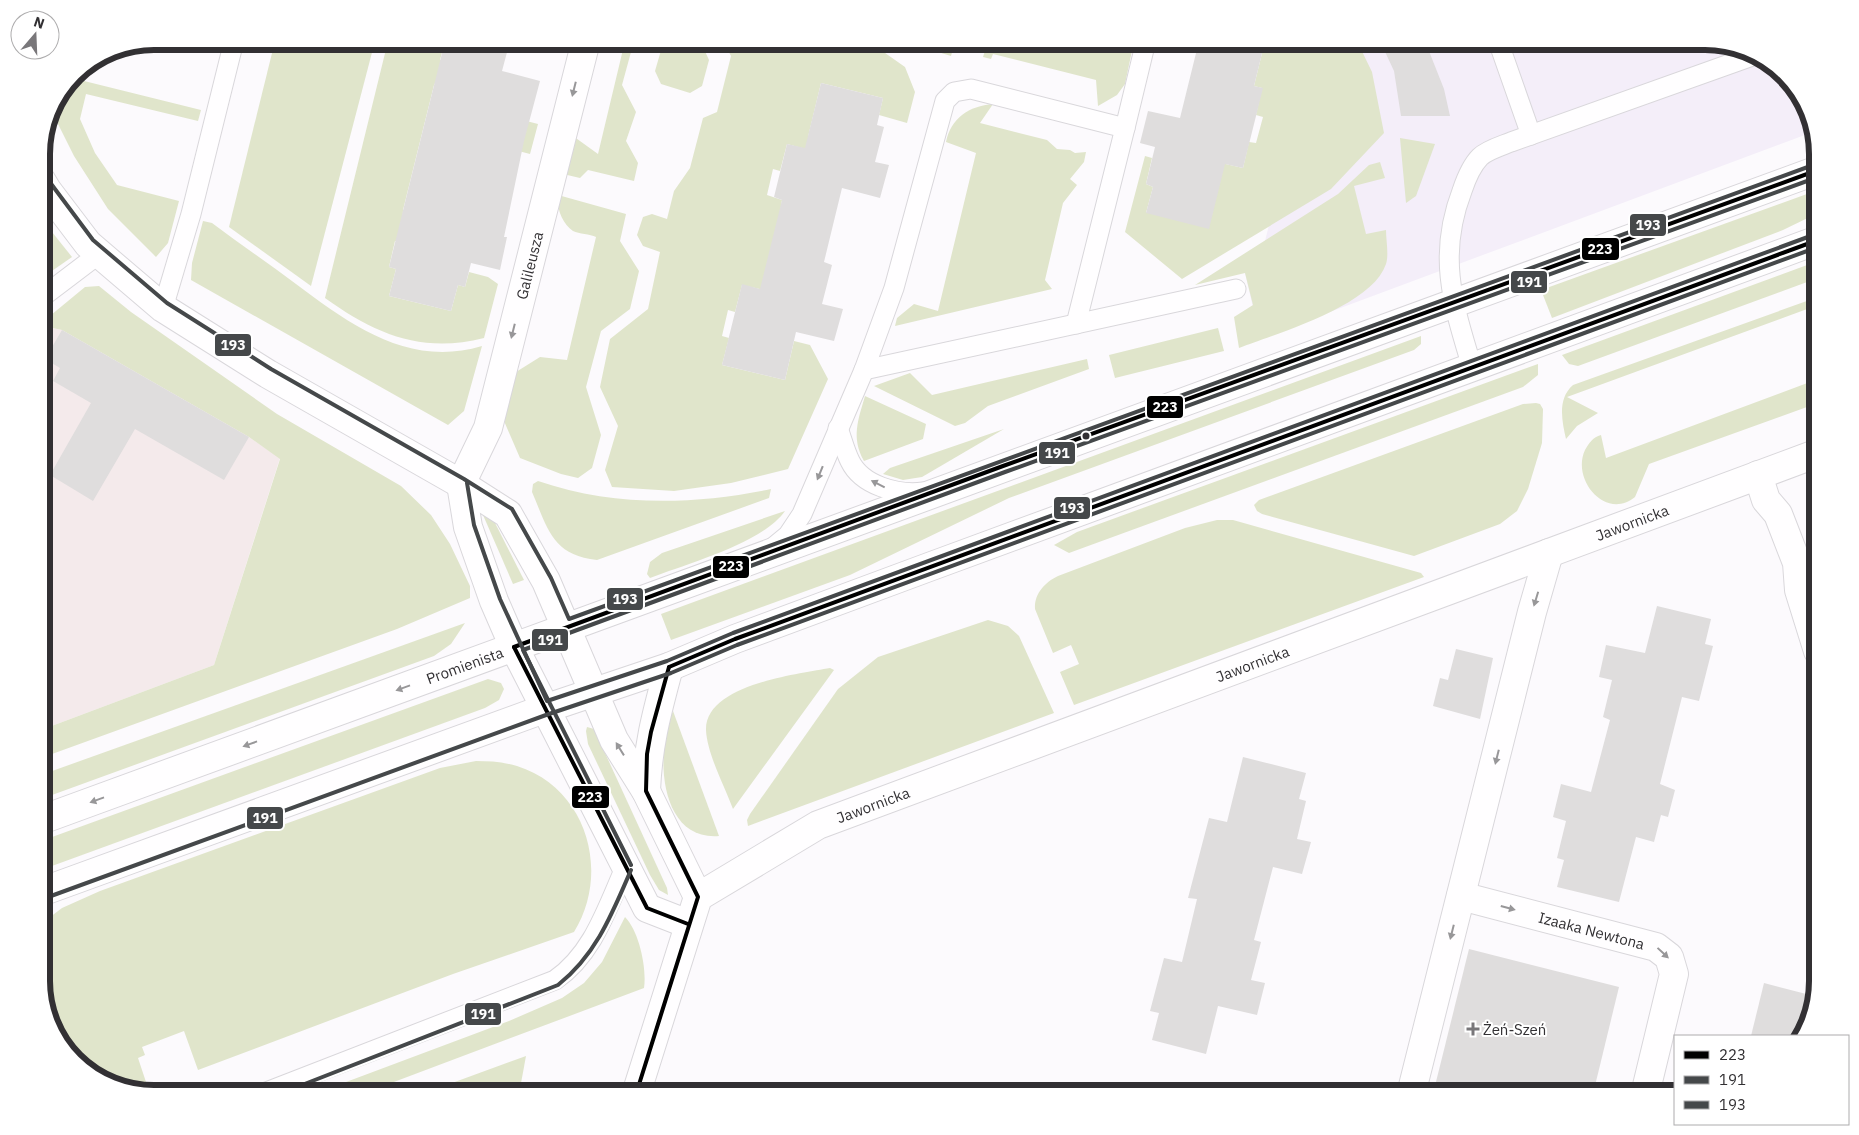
<svg xmlns="http://www.w3.org/2000/svg" width="1859" height="1135" viewBox="0 0 1859 1135" font-family="'IBM Plex Sans',sans-serif">
  <rect width="100%" height="100%" fill="#fcfafd"/>
  <polygon fill="#f4eef9" points="1315,41 1705,41 1762,56 1803,97 1813,132 1260,338 1245,273 1258,269"/>
  <polygon fill="#f4eaeb" points="41,326 62,330 249,437 280,458 214,665 41,730"/>
  <g fill="#e0e5cb">
    <polygon points="275,41 375,41 311,286 229,227"/>
    <path d="M388,41H445L440,60L447,62L434,85L403,210L402,242L395,241L389,267L396,269L389,296L451,311L458,285L465,287L469,272L488,277L498,284L484,338C422,354 375,334 325,298Z"/>
    <polygon points="625,41 634,41 622,85 636,112 626,141 638,163 634,181 588,170 580,178 563,174 573,136 598,154"/>
    <polygon points="675,41 704,49 709,60 702,86 690,93 661,84 655,71 662,47"/>
    <polygon points="723,41 868,41 905,67 915,92 907,123 879,115 883,98 821,83 808,137 813,151 787,144 780,171 773,169 767,195 782,200 768,291 742,285 735,312 728,310 722,336 729,338 722,365 785,380 794,341 810,345 828,379 788,469 731,483 674,491 612,487 605,470 618,426 600,387 610,339 648,309 660,252 643,246 637,235 643,217 652,214 667,219 674,191 690,168 703,118 717,112 731,56"/>
    <polygon points="902,41 955,41 951,56"/>
    <polygon points="988,41 1134,41 1125,84 1117,95 1098,106 1096,80 993,54 991,59 983,57"/>
    <polygon points="1265,41 1357,41 1372,72 1384,133 1331,189 1182,279 1125,232 1145,156 1152,158 1146,184 1153,187 1146,213 1217,162 1243,168 1249,142 1256,143 1263,117 1256,115 1262,88 1254,86"/>
    <polygon points="72,78 201,110 198,121 86,94 80,119 95,153 117,185 179,201 168,243 156,257 108,209 74,156 51,110 53,104"/>
    <path d="M993,104L980,123L1047,140L1057,149L1070,150L1075,153L1086,152L1084,162L1070,179L1077,185L1063,203L1045,280L1052,289L895,326L897,318L914,304L938,311L976,153L946,142C951,118 969,106 993,104Z"/>
    <polygon points="492,112 538,124 530,154 485,142"/>
    <polygon points="1400,138 1435,144 1416,196 1406,203"/>
    <path d="M1380,162L1385,178L1354,186L1366,234L1386,230C1386,240 1389,255 1386,264C1372,306 1278,333 1239,348L1234,317L1253,305L1245,273L1195,285L1338,194L1369,165Z"/>
    <polygon points="1818,190 1818,213 1783,230 1552,318 1541,290"/>
    <path d="M558,195L626,214L620,241L639,271L630,309L601,331L586,387L601,435L592,468L578,478L561,474L520,458L504,421L516,372L540,357L567,360L596,237C590,234 579,234 573,231C562,224 556,207 558,195Z"/>
    <path d="M203,221L212,223C240,244 268,263 296,284C351,325 409,368 482,346L464,411L448,425L191,280L192,263Z"/>
    <polygon points="44,222 72,257 49,273 41,266 41,232"/>
    <polygon points="1818,261 1818,278 1578,366 1569,364 1562,355"/>
    <polygon points="99,286 131,312 277,414 401,486 431,515 450,544 470,586 470,598 397,629 41,758 41,730 214,665 280,459 249,437 62,330 43,326 45,320 85,287"/>
    <path d="M1818,297V305L1567,397L1598,413L1577,426L1566,439C1562,421 1557,399 1573,385Z"/>
    <polygon points="1218,328 1224,351 1115,378 1109,355"/>
    <polygon points="1421,336 1421,344 1414,350 1009,498 850,575 671,640 661,614"/>
    <polygon points="1087,359 1089,369 988,406 965,423 955,426 874,386 910,373 932,395"/>
    <polygon points="1538,364 1538,375 1523,387 1069,553 1054,545 1077,532"/>
    <path d="M1818,379V403L1649,464L1635,497C1606,521 1571,480 1585,450C1589,443 1593,437 1601,435L1606,458Z"/>
    <path d="M865,396L926,424L923,439L864,461C851,438 858,420 865,396Z"/>
    <polygon points="1536,403 1540,404 1543,409 1542,443 1528,489 1517,511 1500,524 1414,556 1262,514 1257,511 1254,505 1259,500 1523,404"/>
    <polygon points="1004,429 922,477 903,480 883,474 890,468"/>
    <path d="M538,481C614,507 693,505 771,489L769,498L597,560C552,555 548,529 532,492L533,484Z"/>
    <polygon points="485,511 490,513 524,580 513,584 483,515"/>
    <path d="M785,511C763,543 686,564 650,578L647,574L650,562L662,553Z"/>
    <path d="M1217,520H1233L1421,573L1424,577L1074,705L1060,672L1079,664L1071,645L1053,653L1035,609C1034,594 1045,582 1058,576L1185,528Z"/>
    <polygon points="988,620 1008,626 1019,636 1054,713 748,826 747,820 750,814 838,689 878,657"/>
    <polygon points="465,623 451,644 434,656 41,799 41,775"/>
    <path d="M830,668L834,670L733,809C725,787 707,754 706,730C705,685 797,674 830,668Z"/>
    <polygon points="488,679 501,683 504,689 499,700 485,708 41,870 41,841"/>
    <path d="M673,711L719,836C658,841 655,751 673,711Z"/>
    <polygon points="587,727 594,729 667,888 668,895 659,890 650,875 588,744 586,731"/>
    <path d="M476,761C490,761 504,762 517,766C587,788 611,872 574,932L453,974L198,1070L184,1031L142,1047L145,1055L138,1058L148,1088L142,1091L97,1079L56,1038L41,989V924L62,908L100,891L440,768Z"/>
    <path d="M625,917C639,931 647,968 644,988L362,1094H314L509,1021L562,998L584,983L602,962Z"/>
    <polygon points="526,1056 519,1094 422,1094"/>
  </g>
  <g fill="#dfdddd">
    <polygon points="445,41 510,41 502,71 540,81 524,141 504,237 507,237 500,270 471,263 465,287 458,285 451,311 389,296 396,269 389,267"/>
    <polygon points="1199,41 1265,41 1254,86 1263,88 1243,168 1225,164 1209,229 1146,213 1153,187 1146,184 1155,147 1140,143 1148,111 1180,118"/>
    <polygon points="1380,41 1425,41 1444,89 1450,116 1401,116 1394,71"/>
    <polygon points="821,83 883,98 877,125 884,127 875,162 889,165 880,198 842,188 824,262 832,265 822,304 843,309 834,341 796,332 785,380 722,365 742,284 760,289 782,200 774,197 787,144 805,148"/>
    <polygon points="62,330 249,437 224,480 135,429 93,501 50,475 91,403 53,381 60,368 45,359"/>
    <polygon points="1657,606 1711,619 1705,644 1713,646 1699,701 1682,697 1660,784 1675,790 1668,817 1661,815 1654,842 1636,837 1619,902 1557,887 1564,860 1557,858 1566,821 1553,817 1561,784 1591,792 1610,720 1603,717 1612,680 1599,677 1606,645 1645,653"/>
    <polygon points="1456,649 1493,658 1480,719 1433,706 1440,678 1448,680"/>
    <polygon points="1243,757 1306,773 1299,799 1306,801 1297,839 1311,842 1302,874 1273,867 1254,940 1261,942 1251,980 1265,983 1257,1015 1218,1006 1206,1054 1152,1040 1159,1013 1150,1011 1164,958 1182,962 1197,899 1188,898 1209,818 1227,822"/>
    <polygon points="1469,949 1619,987 1593,1094 1433,1094"/>
    <polygon points="1764,983 1814,996 1803,1036 1751,1036"/>
  </g>
  <g fill="none" stroke-linecap="round" stroke-linejoin="round">
    <g stroke="#d9d7db" stroke-width="21">
      <g id="service">
        <polyline points="1498,41 1531,135"/>
        <polyline points="1125,128 1146,41"/>
        <polyline points="41,298 99,254"/>
        <polyline points="163,308 191,214 234,41"/>
        <path d="M1472,367C1453,304 1437,256 1462,191C1466,179 1471,166 1480,157C1487,150 1501,146 1511,142L1755,55"/>
        <polyline points="864,370 1236,289"/>
        <path d="M838,428C842,439 845,451 850,461C862,486 898,495 923,492"/>
        <polyline points="771,549 788,535 802,514 864,370 894,288 945,101 954,92 971,89 1125,128 1076,324"/>
        <path d="M261,1094L555,980C593,954 607,908 625,868"/>
      </g>
    </g>
    <g stroke="#d9d7db" stroke-width="30">
      <g id="minor">
        <polyline points="41,180 47,190 88,244 163,308 268,374 461,484 508,514 546,581 614,740 646,791 698,897"/>
        <polyline points="1758,475 1766,500 1778,514 1797,563 1799,590 1818,651"/>
        <polyline points="461,484 468,527 494,601 514,647 647,908 688,924"/>
        <path id="s1" d="M461,484L488,428L586,41"/>
        <path d="M646,791C648,743 657,712 669,667"/>
        <path id="s2" d="M1461,896L1656,947L1669,957L1674,974L1645,1094"/>
        <path id="s3" d="M636,1094L698,897L818,825L1818,453"/>
        <polyline points="1411,1094 1532,612 1549,553"/>
      </g>
    </g>
    <g stroke="#d9d7db" stroke-width="30">
      <g id="tertiary">
        <path id="s4" d="M41,820L1818,170"/>
        <polyline points="41,892 544,709 669,667 735,639 929,567 1818,240"/>
      </g>
    </g>
    <use href="#service" stroke="#fffeff" stroke-width="19"/>
    <use href="#minor" stroke="#fffeff" stroke-width="28"/>
    <use href="#tertiary" stroke="#fffeff" stroke-width="28"/>
    <g stroke="#fff" stroke-width="8">
      <g id="bus-1">
        <polyline points="514,647 1003,466 1818,170"/>
        <polyline points="514,647 647,908 688,924"/>
        <polyline points="669,667 735,639 1818,240"/>
        <polyline points="636,1094 698,897 646,791 647,754 651,732 669,667"/>
      </g>
    </g>
    <g stroke="#fff" stroke-width="8">
      <g id="bus-2">
        <polyline points="631,865 523,650 1005,472 1818,177"/>
        <polyline points="45,902 51,896 546,715 671,673 737,645 1818,247"/>
        <path d="M279,1094L558,985C596,955 612,914 631,870"/>
      </g>
    </g>
    <g stroke="#fff" stroke-width="8">
      <g id="bus-3">
        <polyline points="46,177 93,240 167,303 271,369 464,479 512,509 551,578 569,619 1816,164"/>
        <polyline points="467,483 474,525 500,599 547,701 667,661 733,633 1816,234"/>
      </g>
    </g>
    <use href="#bus-1" stroke="#000" stroke-width="4"/>
    <use href="#bus-2" stroke="#45484a" stroke-width="4"/>
    <use href="#bus-3" stroke="#45484a" stroke-width="4"/>
  </g>
  <defs><path id="oneway-solid" d="M-6-.8H1V-3.2L6.5 0L1 3.2V.8H-6Z" transform="scale(1.25)"/></defs>
  <g fill="#989799">
    <use href="#oneway-solid" transform="translate(574 89) rotate(104)"/>
    <use href="#oneway-solid" transform="translate(513 331) rotate(104)"/>
    <use href="#oneway-solid" transform="translate(820 473) rotate(112)"/>
    <use href="#oneway-solid" transform="translate(878 484) rotate(-153)"/>
    <use href="#oneway-solid" transform="translate(1536 599) rotate(107)"/>
    <use href="#oneway-solid" transform="translate(403 688) rotate(160)"/>
    <use href="#oneway-solid" transform="translate(250 744) rotate(160)"/>
    <use href="#oneway-solid" transform="translate(620 749) rotate(-122)"/>
    <use href="#oneway-solid" transform="translate(1497 757) rotate(104)"/>
    <use href="#oneway-solid" transform="translate(97 800) rotate(160)"/>
    <use href="#oneway-solid" transform="translate(1508 908) rotate(15)"/>
    <use href="#oneway-solid" transform="translate(1452 932) rotate(104)"/>
    <use href="#oneway-solid" transform="translate(1663 953) rotate(43)"/>
  </g>
  <circle fill="#323033" stroke="#fff" stroke-width="2" cx="1086" cy="436" r="4.5"/>
  <path fill="#79777a" stroke="#fff" stroke-width="2" d="M1470.5 1021.5h5v5h5v5h-5v5h-5v-5h-5v-5h5z"/>
  <g text-anchor="middle" dominant-baseline="central" stroke-width="4" stroke-linejoin="round" paint-order="stroke">
    <g font-size="15" fill="#323033" stroke="#fff">
      <text stroke="none"><textPath href="#s1" startOffset="230">Galileusza</textPath></text>
      <text stroke="none"><textPath href="#s3" startOffset="1215">Jawornicka</textPath></text>
      <text stroke="none"><textPath href="#s3" startOffset="810">Jawornicka</textPath></text>
      <text stroke="none"><textPath href="#s4" startOffset="451">Promienista</textPath></text>
      <text stroke="none"><textPath href="#s3" startOffset="405">Jawornicka</textPath></text>
      <text stroke="none"><textPath href="#s2" startOffset="135">Izaaka Newtona</textPath></text>
    </g>
    <g font-size="15" fill="#323033" stroke="#fff" text-anchor="start">
      <text x="1483" y="1029">Żeń-Szeń</text>
    </g>
  </g>
  <path d="M0 0H1859V1135H0ZM154 50H1705A104 104 0 0 1 1809 154V981A104 104 0 0 1 1705 1085H154A104 104 0 0 1 50 981V154A104 104 0 0 1 154 50Z" fill="#fff" fill-rule="evenodd"/>
  <path fill="none" stroke="#323033" stroke-width="6" d="M154 50H1705A104 104 0 0 1 1809 154V981A104 104 0 0 1 1705 1085H154A104 104 0 0 1 50 981V154A104 104 0 0 1 154 50Z"/>
  <g stroke="#fff" stroke-width="2">
    <rect x="1629" y="213" width="38" height="24" rx="5" fill="#45484a"/>
    <rect x="1581" y="237" width="39" height="24" rx="5" fill="#000"/>
    <rect x="1510" y="270" width="38" height="24" rx="5" fill="#45484a"/>
    <rect x="214" y="333" width="38" height="24" rx="5" fill="#45484a"/>
    <rect x="1146" y="395" width="38" height="24" rx="5" fill="#000"/>
    <rect x="1038" y="441" width="38" height="24" rx="5" fill="#45484a"/>
    <rect x="1053" y="496" width="38" height="24" rx="5" fill="#45484a"/>
    <rect x="712" y="555" width="38" height="24" rx="5" fill="#000"/>
    <rect x="606" y="587" width="38" height="24" rx="5" fill="#45484a"/>
    <rect x="531" y="628" width="38" height="24" rx="5" fill="#45484a"/>
    <rect x="571" y="785" width="39" height="24" rx="5" fill="#000"/>
    <rect x="246" y="806" width="38" height="24" rx="5" fill="#45484a"/>
    <rect x="464" y="1002" width="38" height="24" rx="5" fill="#45484a"/>
  </g>
  <g font-size="14" text-anchor="middle" font-weight="bold" fill="#fff">
    <text x="1648" y="230">193</text>
    <text x="1600" y="254">223</text>
    <text x="1529" y="287">191</text>
    <text x="233" y="350">193</text>
    <text x="1165" y="412">223</text>
    <text x="1057" y="458">191</text>
    <text x="1072" y="513">193</text>
    <text x="731" y="571">223</text>
    <text x="625" y="604">193</text>
    <text x="550" y="645">191</text>
    <text x="590" y="802">223</text>
    <text x="265" y="823">191</text>
    <text x="483" y="1019">191</text>
  </g>
  <rect x="1674" y="1035" width="175" height="90" fill="#ffffff" stroke="#adacad"/>
  <rect x="1684" y="1051" width="25" height="8" fill="#000000" stroke="#adacad"/>
  <text x="1719" y="1060" font-size="15" fill="#323033">223</text>
  <rect x="1684" y="1076" width="25" height="8" fill="#45484a" stroke="#adacad"/>
  <text x="1719" y="1085" font-size="15" fill="#323033">191</text>
  <rect x="1684" y="1101" width="25" height="8" fill="#45484a" stroke="#adacad"/>
  <text x="1719" y="1110" font-size="15" fill="#323033">193</text>
  <g transform="translate(35 35) rotate(19)"><circle r="24" fill="#ffffff" stroke="#adacad"/>
  <path d="M0-4L9 19L0 12L-9 19Z" fill="#79777a"/>
  <text y="-8" font-size="14" font-weight="bold" text-anchor="middle" fill="#323033">N</text>
  </g>
</svg>
